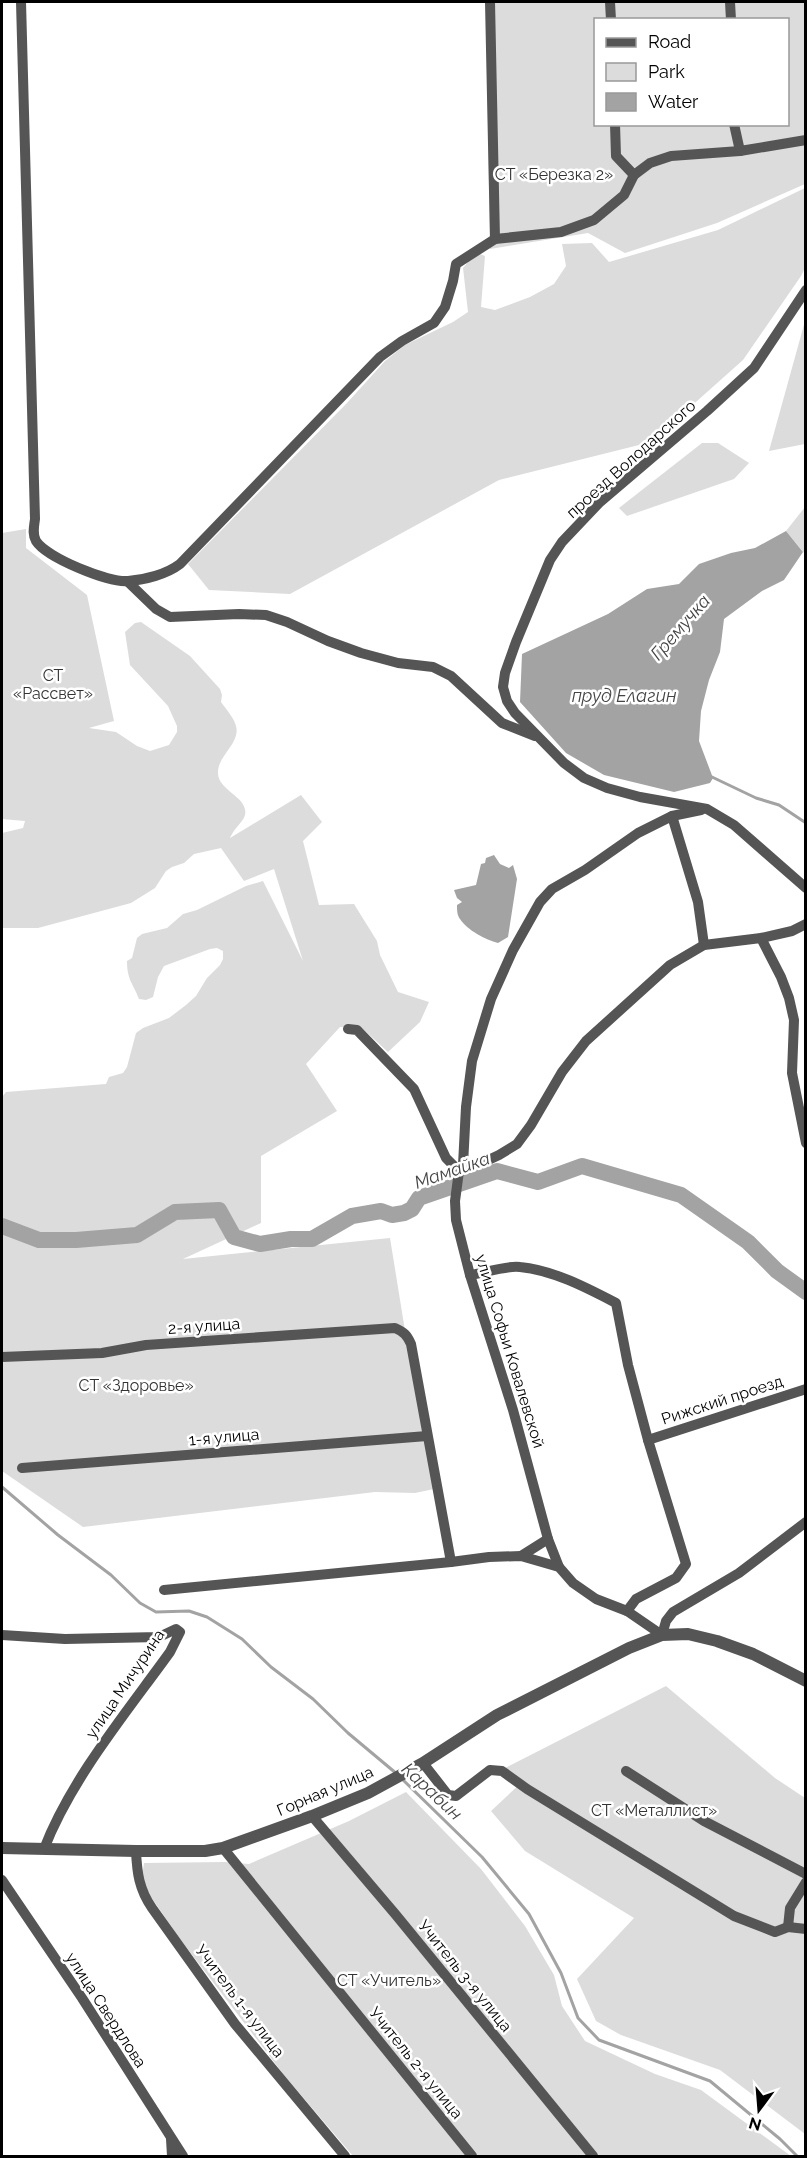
<svg xmlns="http://www.w3.org/2000/svg" width="807" height="2158" viewBox="0 0 807 2158" font-family="Raleway,sans-serif">
  <rect width="100%" height="100%" fill="#fff"/>
  <g fill="#dcdcdc" fill-rule="evenodd">
    <path d="M486,2H805V184L717,223L625,253L588,233L490,249ZM596,20H788V124H596Z"/>
    <polygon points="805,188 805,268 801,276 743,360 651,442 499,480 290,594 209,590 188,564 347,403 385,361 405,345 453,322 468,312 463,268 468,262 480,254 485,256 481,307 495,310 530,297 554,284 566,266 562,244 592,243 609,262 718,230"/>
    <polygon points="805,321 805,444 769,451"/>
    <polygon points="702,443 718,443 749,463 734,479 627,516 619,508"/>
    <polygon points="805,507 805,554 786,531"/>
    <path d="M26,529V548L87,595L114,721L89,728L116,732L137,746L150,751L169,745L177,732V726L168,706L130,665L125,632L135,623L141,622L190,656L220,689L222,695L221,702C226,709 234,718 236,726C241,743 217,756 218,773C218,791 249,797 245,815C244,821 234,828 230,838L301,795L322,822L303,841L319,905L354,904L377,941L380,955L398,992L429,1002L420,1022L388,1052L362,1028L340,1027L306,1064L337,1111L261,1156V1223L183,1259L390,1238L407,1343L434,1489L415,1493L375,1492L83,1527L2,1471V1097L6,1092L106,1084L109,1077L123,1073L127,1067L136,1033L143,1028L169,1018L186,1005L196,996L207,978L220,965L223,959V951L217,948L210,949L164,966L158,977L153,997L146,1000L139,999C133,983 127,980 127,961L132,958L137,938L142,934L167,928L183,914L197,910L246,886L263,881L303,961L274,869L244,881L221,848L194,854L184,863L172,867L166,871L155,888L131,903L38,928H2V833L23,828L25,821L2,819V533Z"/>
    <polygon points="666,1686 775,1778 805,1798 805,2134 720,2070 621,2035 596,2021 577,1979 634,1918 525,1851 491,1811 523,1781 505,1768"/>
    <polygon points="406,1792 481,1869 525,1926 554,1975 562,2006 585,2041 655,2074 701,2090 791,2156 353,2156 284,2075 180,1939 151,1897 142,1878 144,1863 225,1862 249,1864 349,1821"/>
  </g>
  <g fill="#a3a3a3">
    <polygon points="786,531 803,552 784,580 762,591 724,619 720,652 709,680 701,711 699,741 713,778 710,783 674,792 604,775 566,753 520,702 522,654 608,614 647,589 679,584 699,564 731,553 755,548"/>
    <path d="M494,855L500,864L509,868L513,865L517,879L508,937L498,943C486,940 467,930 460,919C457,915 457,910 457,905L462,902L457,898L454,890L476,885L481,864L485,863L486,858Z"/>
  </g>
  <g fill="none" stroke-linecap="round" stroke-linejoin="round">
    <g stroke="#a3a3a3" stroke-width="3">
      <polyline points="712,777 756,798 779,805 806,823"/>
      <polyline points="2,1487 58,1535 111,1575 140,1603 156,1612 189,1611 207,1617 242,1639 271,1667 313,1699 348,1733 397,1774"/>
      <polyline points="402,1779 482,1857 529,1914 561,1973 578,2018 599,2040 710,2081 780,2139 797,2156"/>
    </g>
    <polyline stroke="#a3a3a3" stroke-width="16" points="2,1226 39,1240 76,1240 137,1235 175,1212 219,1210 234,1237 260,1244 291,1239 312,1239 352,1216 381,1211 392,1215 404,1213 412,1209 419,1198 497,1171 538,1182 582,1166 681,1195 748,1242 777,1271 806,1292"/>
    <g stroke="#555" stroke-width="10">
      <path d="M21,2L35,519C34,527 32,534 36,541C47,558 109,583 128,581C145,580 167,574 180,564L380,357L402,341L434,323L445,307L453,281L456,264L495,239L561,232L594,220L624,195L634,175L650,163L671,156L740,151L806,140"/>
      <polyline points="490,2 495,239"/>
      <polyline points="610,2 611,20"/>
      <polyline points="730,2 731,20"/>
      <polyline points="615,124 616,156 634,175"/>
      <polyline points="734,124 740,151"/>
      <polyline points="806,290 754,368 707,411 599,503 562,542 550,560 516,642 505,673 503,687 507,701 515,713 564,763 584,778 607,788 640,797 707,809 734,825 806,888"/>
      <polyline points="127,581 156,609 170,617 239,614 266,615 287,622 328,641 361,653 398,663 433,667 451,676 502,723 535,736"/>
      <polyline points="672,816 698,902 704,945"/>
      <polyline points="761,938 781,977 789,998 794,1020 792,1073 806,1143"/>
      <polyline points="348,1029 357,1030 414,1089 446,1158 459,1171 455,1201 456,1220 470,1275 513,1410 548,1539 559,1567"/>
      <polyline points="463,1165 482,1163 499,1155 517,1144 531,1125 562,1072 586,1041 670,965 704,945 761,938 792,931 806,924"/>
      <polyline points="459,1171 463,1165 466,1107 472,1061 491,999 513,950 540,902 552,889 585,870 638,833 672,816 701,810"/>
      <path d="M470,1275C484,1273 507,1265 520,1267C553,1270 587,1288 616,1303L628,1365L648,1440L686,1564L676,1578L636,1599L627,1611"/>
      <path d="M2,1357L102,1353L146,1345L395,1328C404,1332 407,1335 411,1344L451,1562"/>
      <polyline points="648,1440 806,1389"/>
      <polyline points="22,1468 427,1436"/>
      <polyline points="521,1556 548,1539"/>
      <polyline points="164,1590 451,1562 489,1557 521,1556 559,1567 573,1583 596,1599 627,1611 662,1635 666,1621 673,1612 739,1573 806,1522"/>
      <path d="M2,1635L65,1639L159,1637L176,1629L180,1632L170,1652C126,1713 71,1779 44,1849"/>
      <polyline points="423,1763 448,1795 456,1796 490,1770 502,1771 527,1789 734,1916 775,1932 788,1927 806,1929"/>
      <polyline points="626,1771 704,1821 806,1874"/>
      <polyline points="312,1816 396,1915 593,2156"/>
      <polyline points="223,1848 472,2156"/>
      <path d="M136,1851C137,1873 139,1889 152,1908L235,2024L345,2156"/>
      <polyline points="2,1880 82,1998 183,2156"/>
      <polyline points="788,1927 790,1908 806,1882"/>
      <polyline points="171,2139 172,2156"/>
    </g>
    <polyline stroke="#555" stroke-width="12" points="2,1848 136,1851 205,1851 223,1848 312,1816 368,1793 423,1763 497,1715 629,1648 662,1635 688,1634 717,1641 753,1654 806,1681"/>
  </g>
  <g text-anchor="middle" dominant-baseline="central" stroke-width="5" stroke-linejoin="round" paint-order="stroke">
    <g font-size="16" fill="#333" stroke="#fff">
      <text x="554" y="174">СТ «Березка 2»</text>
      <text x="53" y="675">СТ<tspan x="53" dy="18">«Рассвет»</tspan></text>
      <text x="136" y="1385">СТ «Здоровье»</text>
      <text x="654" y="1810">СТ «Металлист»</text>
      <text x="389" y="1980">СТ «Учитель»</text>
    </g>
    <g font-size="16" fill="#000" stroke="#fff">
      <text transform="translate(631 459) rotate(-42)">проезд Володарского</text>
      <text transform="translate(204 1326) rotate(-4)">2-я улица</text>
      <text transform="translate(510 1351) rotate(73)">улица Софьи Ковалевской</text>
      <text transform="translate(722 1400) rotate(-18)">Рижский проезд</text>
      <text transform="translate(224 1437) rotate(-5)">1-я улица</text>
      <text transform="translate(125 1684) rotate(-56)">улица Мичурина</text>
      <text transform="translate(325 1791) rotate(-23)">Горная улица</text>
      <text transform="translate(465 1976) rotate(51)">Учитель 3-я улица</text>
      <text transform="translate(240 2001) rotate(53)">Учитель 1-я улица</text>
      <text transform="translate(106 2010) rotate(57)">улица Свердлова</text>
      <text transform="translate(416 2063) rotate(51)">Учитель 2-я улица</text>
    </g>
    <g font-size="18" font-style="italic" fill="#444" stroke="#fff">
      <text transform="translate(680 627) rotate(-49)">Гремучка</text>
      <text x="624" y="695">пруд Елагин</text>
      <text transform="translate(452 1170) rotate(-19)">Мамайка</text>
      <text transform="translate(432 1791) rotate(43)">Карабин</text>
    </g>
  </g>
  <rect width="807" height="2158" fill="none" stroke="#000000" stroke-width="6"/>
  <rect x="594" y="18" width="195" height="108" fill="#ffffff" stroke="#999999" stroke-width="1.5"/>
  <rect x="606" y="38" width="30" height="9" fill="#555555" stroke="#999999" stroke-width="1.5"/>
  <text x="648" y="48" font-size="18" fill="#000000">Road</text>
  <rect x="606" y="63" width="30" height="18" fill="#dcdcdc" stroke="#999999" stroke-width="1.5"/>
  <text x="648" y="78" font-size="18" fill="#000000">Park</text>
  <rect x="606" y="93" width="30" height="18" fill="#a3a3a3" stroke="#999999" stroke-width="1.5"/>
  <text x="648" y="108" font-size="18" fill="#000000">Water</text>
  <g transform="translate(759 2110) rotate(196)" stroke="#ffffff" stroke-width="4.5" paint-order="stroke">
  <path d="M0-4.5L10 22L0 15L-10 22Z" fill="#000000"/>
  <text y="-9" font-size="16" font-weight="bold" text-anchor="middle" fill="#000000">N</text>
  </g>
</svg>
